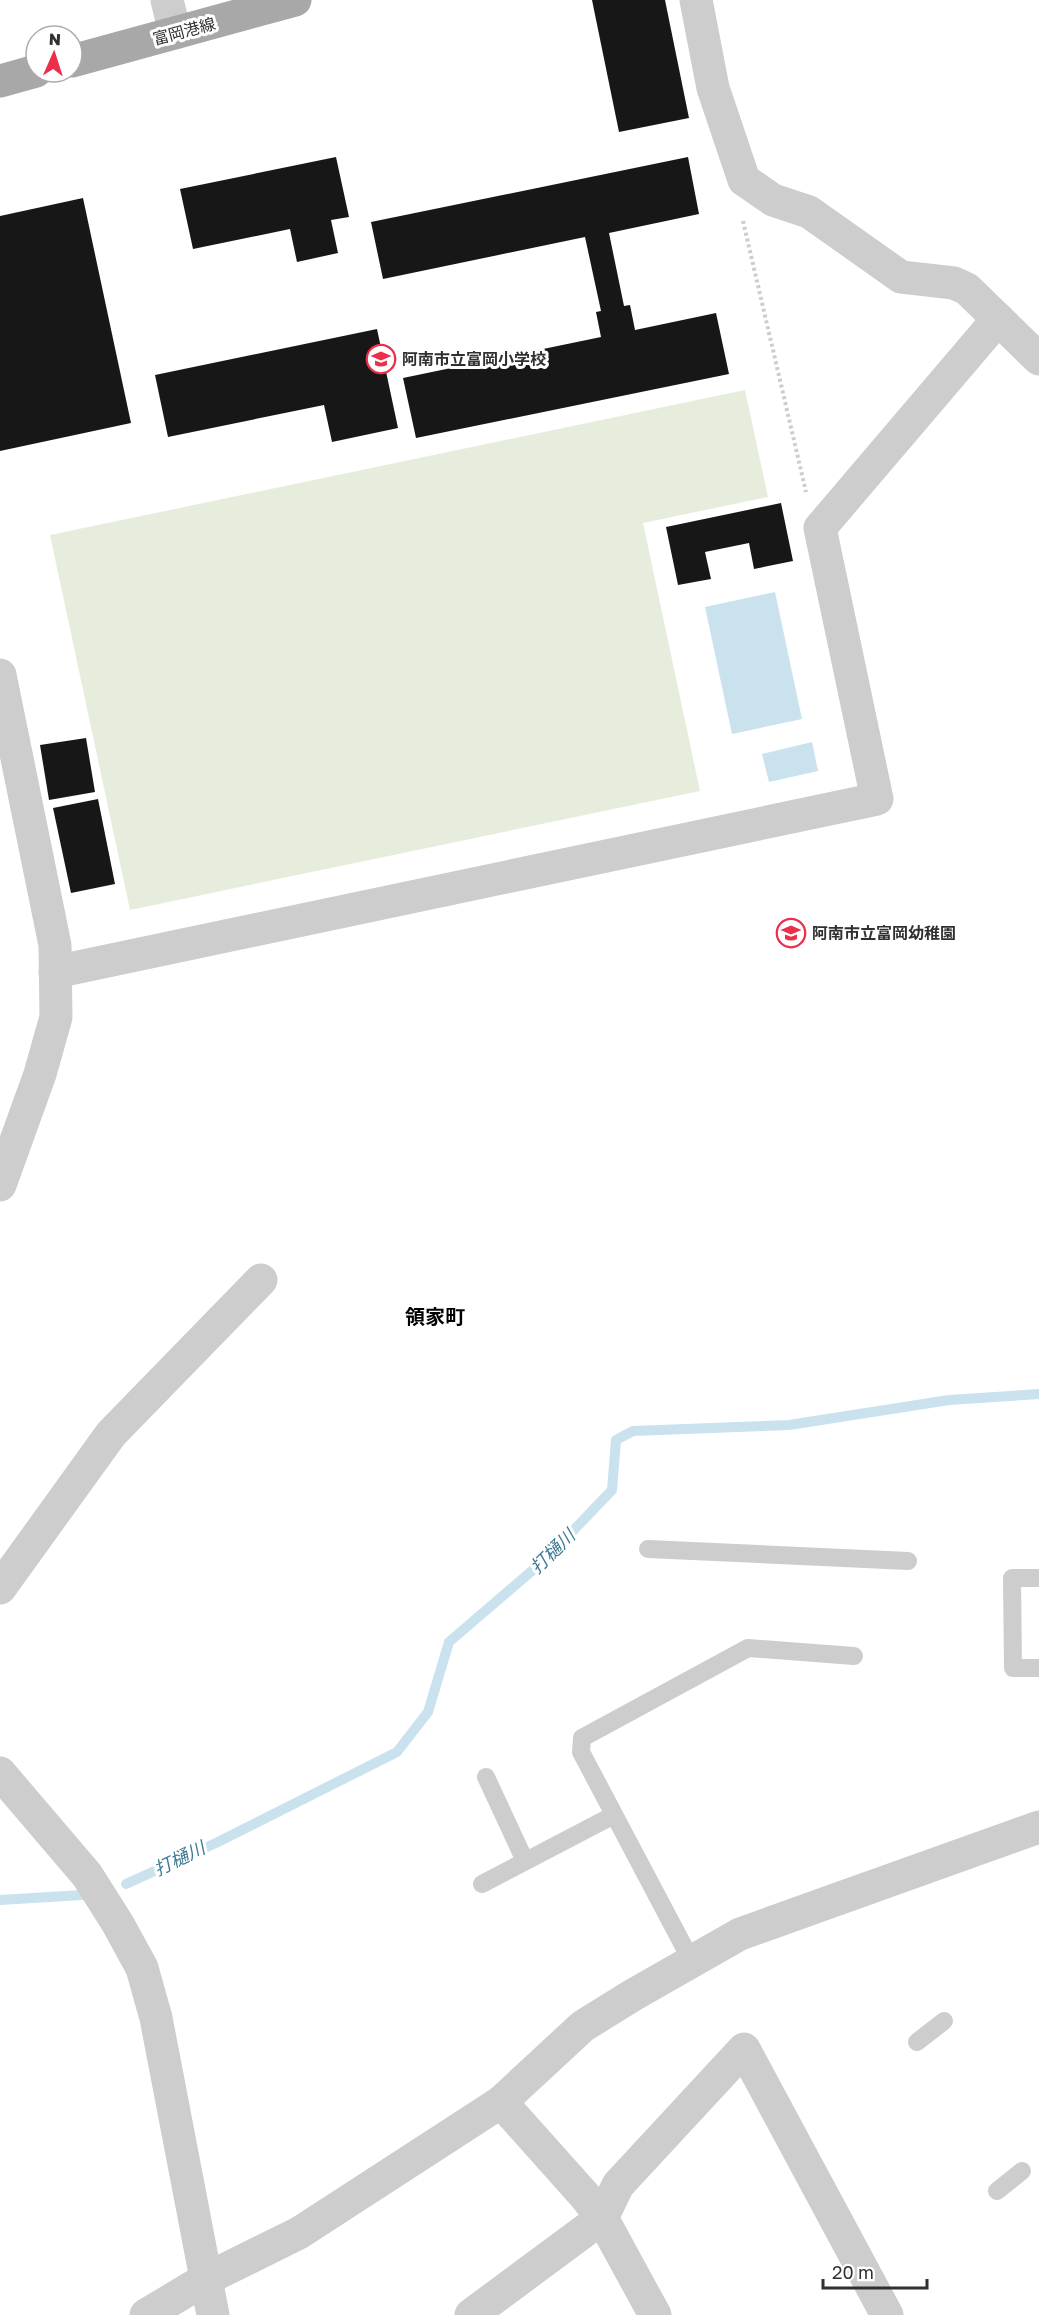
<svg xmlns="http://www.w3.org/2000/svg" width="1039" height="2315" viewBox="0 0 1039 2315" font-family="'Golos Text','Noto Sans JP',sans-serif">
  <rect width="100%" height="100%" fill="#fff"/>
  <polygon fill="#e7eddd" points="745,390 768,497 643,523 700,791 130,910 50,535"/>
  <g fill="#c9e2ed">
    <polygon points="775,592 802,719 732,734 705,607"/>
    <polygon points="812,742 818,771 769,782 762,754"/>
  </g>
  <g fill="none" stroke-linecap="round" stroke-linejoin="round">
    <g stroke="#c9e2ed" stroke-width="10">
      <polyline points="126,1884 218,1842 397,1752 428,1712 449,1642 548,1557 612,1490 616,1440 633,1431 789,1425 949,1400 1039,1394"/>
      <polyline points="0,1900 82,1895"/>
    </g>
  </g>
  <g fill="#171717">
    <polygon points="592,0 665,0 689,118 619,132"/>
    <polygon points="336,157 349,217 331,220 338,253 297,262 290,229 193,249 180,189"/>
    <polygon points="688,157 699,214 609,233 624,306 630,305 635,330 716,313 729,374 416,438 403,378 601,337 596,312 601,311 585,237 383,279 371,222"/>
    <polygon points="83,198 131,423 0,451 0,216"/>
    <polygon points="377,329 398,428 332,442 324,405 168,437 155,375"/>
    <polygon points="781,503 793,561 754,569 749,543 705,552 711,579 678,585 666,527"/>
    <polygon points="86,738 95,792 49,800 40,745"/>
    <polygon points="98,799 115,884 71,893 53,808"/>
  </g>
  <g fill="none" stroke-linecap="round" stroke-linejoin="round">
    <polyline stroke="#cdcdcd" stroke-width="4" stroke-dasharray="3 3" stroke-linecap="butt" points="743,221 806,492"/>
    <g stroke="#cdcdcd" stroke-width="18">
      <polyline points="648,1549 908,1561"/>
      <polyline points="1039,1578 1012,1578 1013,1668 1039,1668"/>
      <polyline points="486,1777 525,1861"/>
      <polyline points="482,1884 614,1815"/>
      <polyline points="692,1962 581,1752 582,1738 748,1648 854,1656"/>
      <polyline points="917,2042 944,2021"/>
      <polyline points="997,2191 1022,2171"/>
    </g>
    <g stroke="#cdcdcd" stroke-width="33">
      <polyline points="167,0 175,33"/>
      <polyline points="696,0 713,88 744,180 773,200 809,212 901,277 954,283 967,289 1039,359"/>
      <polyline points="0,675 55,945 56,1017 40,1074 0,1185"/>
      <polyline points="55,972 877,799 820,528 998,319"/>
      <polyline points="0,1588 111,1434 261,1280"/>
      <polyline points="0,1773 87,1875 118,1924 142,1968 156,2018 213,2315"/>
      <polyline points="501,2102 585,2196 602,2218 655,2315"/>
      <polyline points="146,2315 206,2279 299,2233 501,2102 583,2026 633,1995 740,1934 1039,1827"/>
      <polyline points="471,2315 602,2218 618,2185 744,2049 887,2315"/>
    </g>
    <g stroke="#a8a8a8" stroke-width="33">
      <polyline points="72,61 295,0"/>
      <polyline points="0,81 36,71"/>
    </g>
  </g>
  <defs>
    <g id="school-ring" transform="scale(1.5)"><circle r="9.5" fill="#fff" stroke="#eb2e4a" stroke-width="1.5"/><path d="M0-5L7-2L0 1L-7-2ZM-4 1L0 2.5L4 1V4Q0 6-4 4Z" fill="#eb2e4a"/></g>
  </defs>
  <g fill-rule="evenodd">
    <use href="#school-ring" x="381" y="359"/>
    <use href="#school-ring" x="791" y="933"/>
  </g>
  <g text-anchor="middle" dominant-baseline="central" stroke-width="6" stroke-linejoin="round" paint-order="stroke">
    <g font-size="16" fill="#303030" stroke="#fff">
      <text transform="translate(184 31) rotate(-15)">富岡港線</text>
    </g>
    <g font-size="16" font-weight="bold" fill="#303030" stroke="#fff" text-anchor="start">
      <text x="402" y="359">阿南市立富岡小学校</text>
      <text x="812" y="933">阿南市立富岡幼稚園</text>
    </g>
    <g font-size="18" font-style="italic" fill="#3b7995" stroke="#fff">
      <text transform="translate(552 1551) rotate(-44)">打樋川</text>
      <text transform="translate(179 1858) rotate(-26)">打樋川</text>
    </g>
    <g font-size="20" font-weight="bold" fill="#000" stroke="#fff">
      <text x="435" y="1316">領家町</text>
    </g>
  </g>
  <g transform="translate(54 54) rotate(3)"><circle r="28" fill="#ffffff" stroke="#acacac" stroke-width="1.5"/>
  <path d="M0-4.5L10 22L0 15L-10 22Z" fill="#eb2e4a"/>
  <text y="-9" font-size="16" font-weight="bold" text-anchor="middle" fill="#303030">N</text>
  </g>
  <path d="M823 2279v9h104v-9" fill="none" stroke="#303030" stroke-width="3"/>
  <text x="832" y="2279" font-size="18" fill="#303030" stroke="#ffffff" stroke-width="4.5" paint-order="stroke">20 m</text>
</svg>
